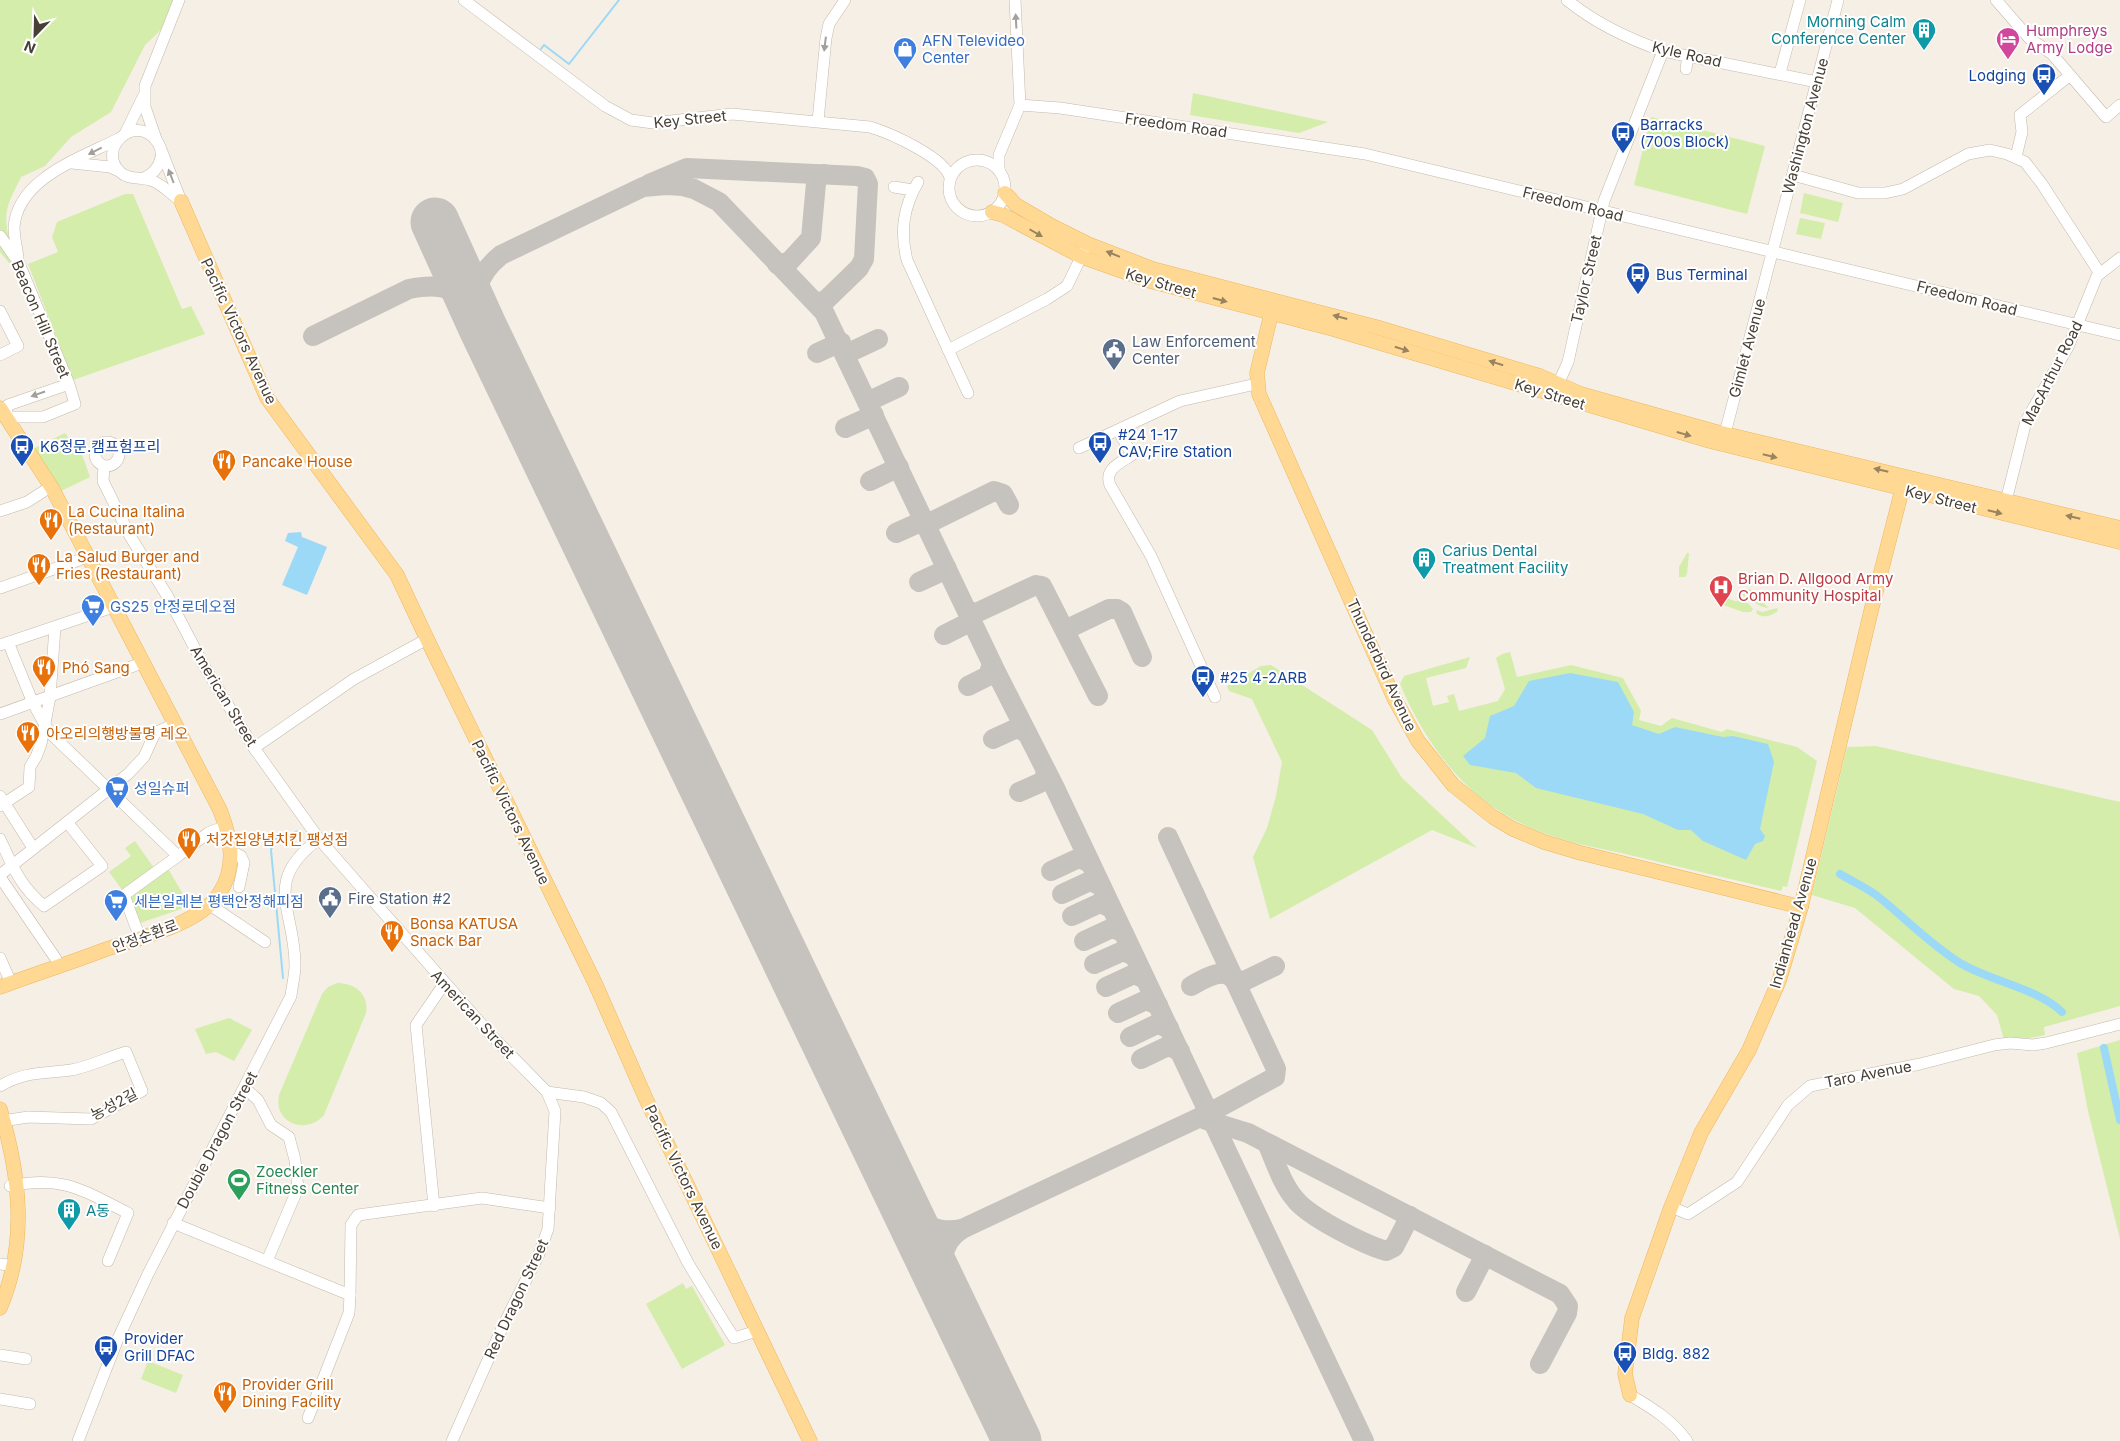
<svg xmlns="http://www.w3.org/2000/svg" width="2120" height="1441" viewBox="0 0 2120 1441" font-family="Inter,'Noto Sans KR',sans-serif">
  <rect width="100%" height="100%" fill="#f5efe6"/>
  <g fill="#d4edaa">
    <path d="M0,0H175L165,26L145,45L111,112L71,137L45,166L21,177C16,188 9,199 7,210C3,228 15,257 19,275L0,252Z"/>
    <polygon points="1193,93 1328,122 1299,133 1190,115"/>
    <polygon points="1651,117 1765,146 1747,214 1634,185"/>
    <polygon points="1804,193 1843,203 1838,222 1800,213"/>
    <polygon points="125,194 133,194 182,309 191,306 205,334 73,380 28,264 58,252 52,237 57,222"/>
    <polygon points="1800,218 1825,223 1821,239 1796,234"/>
    <polygon points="65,433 83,457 90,477 59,492 31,450"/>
    <polygon points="1687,553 1689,553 1687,574 1685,577 1679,577 1679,567"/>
    <path d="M1746,588L1752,590L1757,598L1769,608C1759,608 1751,599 1741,595L1740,591Z"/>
    <polygon points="1726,598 1735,601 1745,600 1753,609 1751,612 1743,612 1718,603"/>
    <path d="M1777,608L1778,611C1771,616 1763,619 1756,613L1757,610L1762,612Z"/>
    <path d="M1510,652L1517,677L1571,665L1623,678L1641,711L1639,720L1661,726L1672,718L1722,732L1727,729L1797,747L1817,761L1787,887L1783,886L1781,891C1732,879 1683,868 1634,856C1606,849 1577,845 1549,835C1475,810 1430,754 1400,684L1404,676L1470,657L1466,668L1426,678L1433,706L1449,702L1447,696L1454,694L1459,711L1498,701L1505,689L1496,658L1502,654Z"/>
    <polygon points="1271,665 1372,730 1402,778 1477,848 1432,830 1270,919 1253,857 1267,828 1276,796 1282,762 1252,699 1229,691 1227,686 1261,666"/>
    <polygon points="1876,746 2120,802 2120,1006 2044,1027 2045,1035 2031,1038 2004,1040 1997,1015 1979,996 1954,989 1855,908 1812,895 1847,747"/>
    <polygon points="135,841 154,868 123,891 109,872 131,856 125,848"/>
    <polygon points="167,867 190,906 140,923 129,899"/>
    <path d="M337,983C355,983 369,994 366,1013L324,1115C307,1135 273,1124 279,1095L322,994L328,987Z"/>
    <polygon points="229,1018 252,1030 234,1061 216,1052 206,1054 195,1029"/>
    <polygon points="2120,1040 2120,1239 2088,1111 2077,1053"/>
    <polygon points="683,1283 686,1289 692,1286 725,1345 682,1369 646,1304"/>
    <polygon points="148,1361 183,1375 176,1393 141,1379"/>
  </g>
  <g fill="#9cd9f7">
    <polygon points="301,532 302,537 327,547 307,595 282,585 298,547 285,541 288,533"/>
    <polygon points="1570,673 1618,682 1634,712 1632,725 1659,734 1675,727 1723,737 1733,736 1768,744 1774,762 1760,829 1765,836 1763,841 1755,844 1746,860 1703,841 1691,830 1678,830 1643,814 1536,788 1516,773 1470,765 1463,756 1485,738 1490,716 1514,706 1529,681"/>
  </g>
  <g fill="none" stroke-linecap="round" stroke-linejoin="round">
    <g stroke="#9cd9f7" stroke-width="2">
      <polyline points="541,49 544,45 569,64 619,0"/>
      <polyline points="274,841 271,850 283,978"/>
      <polyline points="265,842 299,831"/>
    </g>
    <g stroke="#9cd9f7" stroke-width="8">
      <path d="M1840,874C1853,882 1868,888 1880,898C1907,920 1930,944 1960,963C1990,981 2039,989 2062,1012"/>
      <polyline points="2104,1048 2120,1120"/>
    </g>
    <g stroke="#c6c2be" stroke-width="20">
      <polyline points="649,184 687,168 857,176 865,178 868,184 864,259 859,268 825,301 815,302"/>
      <polyline points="777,264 789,262 811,238 816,183 819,176 824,174"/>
      <path d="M483,328C473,296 474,277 501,255L643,187L666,185L683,186L694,189L719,202L824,312L996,672L1054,786L1364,1441"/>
      <path d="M313,336L409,289C444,282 461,288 478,320"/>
      <polyline points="817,353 841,342"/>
      <polyline points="846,354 878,339"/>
      <polyline points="867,402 899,387"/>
      <polyline points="845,428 874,415"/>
      <polyline points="870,481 899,467"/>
      <polyline points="927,524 994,491 1003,494 1009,505"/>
      <polyline points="896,533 925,520"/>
      <polyline points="919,582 947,569"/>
      <polyline points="968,611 976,613 1036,585 1042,586 1098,696"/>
      <polyline points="1065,630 1109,609 1117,609 1122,612 1142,657"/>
      <polyline points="944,635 972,621"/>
      <polyline points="968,686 988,676 992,664"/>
      <polyline points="993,739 1017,728 1027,733"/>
      <polyline points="1019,792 1044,781 1046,771"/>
      <polyline points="1051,871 1079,858 1090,863"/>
      <polyline points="1062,894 1090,881 1101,886"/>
      <polyline points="1072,916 1100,903 1111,908"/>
      <polyline points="1084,941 1112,928 1123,932"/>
      <polyline points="1094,964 1123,951 1134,956"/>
      <polyline points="1232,977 1242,982 1275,966"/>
      <path d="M1191,986C1202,980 1223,966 1233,979"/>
      <polyline points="1106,987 1134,974 1145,979"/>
      <polyline points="1118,1013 1146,1000 1158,1005"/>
      <polyline points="1130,1037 1157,1024 1169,1028"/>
      <polyline points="1141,1059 1168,1046 1180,1051"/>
      <polyline points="1206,1120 1248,1133 1560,1294 1568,1306 1567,1313 1540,1364"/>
      <path d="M1267,1143C1275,1161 1282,1184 1295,1199C1309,1217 1363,1244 1386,1251L1394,1247L1410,1216"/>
      <path d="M905,1205C920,1225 937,1234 962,1229C938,1244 941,1268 946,1292"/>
      <polyline points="962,1229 1209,1113 1275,1077 1276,1069 1168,837"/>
      <polyline points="1466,1292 1485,1255"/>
    </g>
    <polyline stroke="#c6c2be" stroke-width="49" points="435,222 483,328 1017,1441"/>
    <g stroke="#c4b9aa" stroke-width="12">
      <g id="minor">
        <path d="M464,0L605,106L631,120L653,123L732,114L870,127C890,133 946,158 950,178"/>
        <path d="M1567,0C1595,23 1629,39 1663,51L1817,82"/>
        <polyline points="1996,0 2029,38 2052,54 2106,117 2120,105"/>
        <polyline points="1686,69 1688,55"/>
        <polyline points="1780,73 1800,0"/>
        <polyline points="1020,105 1060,108 1365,154 2120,335"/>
        <polyline points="818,121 826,38 829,24 845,0"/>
        <polyline points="125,134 143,97"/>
        <polyline points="156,139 145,107 145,86 179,0"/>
        <polyline points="162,152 181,201"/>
        <polyline points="2016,157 2022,132 2020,115 2069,76"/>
        <circle cx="977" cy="188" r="28"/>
        <polyline points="72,163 110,167 119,171"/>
        <polyline points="999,171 999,155 1020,105 1015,0"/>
        <polyline points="1793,175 1858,193 1885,193 1903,189 1968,154 1990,150 2007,154 2025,162 2042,184 2099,272"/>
        <path d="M144,178C160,171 168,152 154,138C132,115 97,150 120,172C130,181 142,176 153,181C163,185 172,195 181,201"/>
        <path d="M918,182C903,208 900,232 907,260L968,393"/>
        <polyline points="894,187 913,190"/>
        <polyline points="0,236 19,263 69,384 75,404 43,417 5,417 8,405 69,384"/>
        <path d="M18,258C17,248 14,237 14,227C18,178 81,158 118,139"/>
        <polyline points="0,311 18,346 0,355"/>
        <polyline points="948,350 1047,299 1067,286 1085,249"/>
        <polyline points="1555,391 1568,362 1604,201 1663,51"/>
        <path d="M1118,430L1132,455C1120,463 1104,469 1110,485L1151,556L1215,697"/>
        <polyline points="1723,441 1838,0"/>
        <circle cx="107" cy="454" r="12"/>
        <polyline points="1079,448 1180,401 1256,384"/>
        <polyline points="104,466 103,481 130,536 168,597 203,664 254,748 319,839 491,1035 547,1092 584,1097 601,1103 611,1112 688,1263 727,1327 734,1338 757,1331"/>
        <polyline points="2006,501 2026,421 2069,345 2097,276 2120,258"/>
        <polyline points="0,511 27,502 44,491"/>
        <polyline points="0,588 79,560"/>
        <polyline points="8,642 33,703 49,732 178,856 208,833 226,826"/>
        <polyline points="0,645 113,607"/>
        <polyline points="0,714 142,663"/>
        <polyline points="254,748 354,679 427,639"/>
        <polyline points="0,796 33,848"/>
        <polyline points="0,806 29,787 30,767 36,757 41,744 50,697 55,627"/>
        <path d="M0,839C13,867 20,886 44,906L102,866L67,822"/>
        <polyline points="232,852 241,856 244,863 239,887"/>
        <polyline points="0,875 128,774 144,757 155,733 174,724"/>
        <polyline points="0,877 56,959"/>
        <polyline points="210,905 265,942"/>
        <polyline points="140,938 124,895 178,856"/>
        <polyline points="0,958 11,983"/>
        <path d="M0,1086C26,1071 43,1074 71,1070C89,1067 109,1057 126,1052L142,1091L91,1119L28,1117L3,1121"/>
        <polyline points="245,1088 258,1100 271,1125 289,1137 295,1160 298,1188 267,1261"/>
        <path d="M10,1186C63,1175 82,1190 128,1213L108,1261"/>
        <polyline points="434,1206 416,1025 444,984"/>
        <polyline points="1671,1207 1688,1214 1737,1182 1788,1105 1810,1086 1920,1064 1994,1045 2010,1043 2033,1045 2046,1043 2120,1024"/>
        <polyline points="173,1223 350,1295 351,1225 358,1215 482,1198 550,1208"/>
        <polyline points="0,1264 14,1266"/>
        <polyline points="0,1355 26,1359"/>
        <path d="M1630,1395C1652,1408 1672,1420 1687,1441"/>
        <polyline points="0,1399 30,1404"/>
        <polyline points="308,1418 349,1313 350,1295"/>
        <path d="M78,1441L117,1341L148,1274L291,996C292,986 295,976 295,965C295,909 261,882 319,839"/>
        <polyline points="452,1441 503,1326 539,1254 548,1229 555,1111 547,1092"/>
      </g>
    </g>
    <g stroke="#efb759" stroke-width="15">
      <g id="major">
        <polyline points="1005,193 1016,205 1052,226 1088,244 1153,269 1376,327 1540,376 1581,394 1713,431 2120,528"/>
        <polyline points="181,201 267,398 397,575 427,639 595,983 646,1099 810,1441"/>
        <polyline points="992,212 1003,215 1082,257 1150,281 1333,329 1710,441 2120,542"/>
        <polyline points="1273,306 1257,373 1259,394 1394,698 1418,741 1453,785 1493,817 1513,829 1544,842 1581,853 1801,907"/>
        <path d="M0,408L52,488L220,810C231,838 237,867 219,894C198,925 138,938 104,950C70,963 35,974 0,987"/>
        <path d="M0,1109C20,1175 28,1243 0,1308"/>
        <polyline points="1630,1395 1625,1374 1632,1318 1671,1207 1701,1133 1749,1050 1779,981 1801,907 1871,611 1904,482"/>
      </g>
    </g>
    <use href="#minor" stroke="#fff" stroke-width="11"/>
    <use href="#major" stroke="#ffd994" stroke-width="14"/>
  </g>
  <defs><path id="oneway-solid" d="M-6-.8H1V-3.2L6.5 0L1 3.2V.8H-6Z" transform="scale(1.25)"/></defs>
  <g fill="#a49f9a">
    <use href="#oneway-solid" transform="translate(1016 21) rotate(-93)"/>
    <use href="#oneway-solid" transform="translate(825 44) rotate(97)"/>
    <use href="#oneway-solid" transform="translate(95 151) rotate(153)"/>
    <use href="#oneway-solid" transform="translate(171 176) rotate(-111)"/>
    <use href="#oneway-solid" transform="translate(38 394) rotate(161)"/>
  </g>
  <g fill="#9a845f">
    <use href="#oneway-solid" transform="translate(1036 233) rotate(30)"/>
    <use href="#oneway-solid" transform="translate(1113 254) rotate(-158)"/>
    <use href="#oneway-solid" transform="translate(1220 300) rotate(15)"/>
    <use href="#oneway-solid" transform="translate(1340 317) rotate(-165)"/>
    <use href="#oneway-solid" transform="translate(1402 349) rotate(17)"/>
    <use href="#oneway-solid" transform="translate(1496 363) rotate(-163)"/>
    <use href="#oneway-solid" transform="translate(1684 434) rotate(16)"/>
    <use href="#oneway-solid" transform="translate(1770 456) rotate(14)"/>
    <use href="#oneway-solid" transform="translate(1881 470) rotate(-167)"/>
    <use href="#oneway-solid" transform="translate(1995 512) rotate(14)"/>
    <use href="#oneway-solid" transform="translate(2073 517) rotate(-167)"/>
  </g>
  <defs>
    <g id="building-pin" transform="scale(1.25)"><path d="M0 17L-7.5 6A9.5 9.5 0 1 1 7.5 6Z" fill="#0f9aa8" stroke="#fff"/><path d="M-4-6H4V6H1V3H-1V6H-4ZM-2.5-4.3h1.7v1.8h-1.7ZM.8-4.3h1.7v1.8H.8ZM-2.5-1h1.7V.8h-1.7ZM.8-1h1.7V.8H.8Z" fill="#fff"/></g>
    <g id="hotel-pin" transform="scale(1.25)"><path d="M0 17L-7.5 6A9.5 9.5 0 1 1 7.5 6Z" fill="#d1479c" stroke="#fff"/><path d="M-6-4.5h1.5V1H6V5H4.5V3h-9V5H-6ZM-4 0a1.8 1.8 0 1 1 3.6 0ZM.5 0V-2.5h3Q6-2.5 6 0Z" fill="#fff"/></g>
    <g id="shop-pin" transform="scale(1.25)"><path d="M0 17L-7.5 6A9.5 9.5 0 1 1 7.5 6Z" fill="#3f7fe0" stroke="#fff"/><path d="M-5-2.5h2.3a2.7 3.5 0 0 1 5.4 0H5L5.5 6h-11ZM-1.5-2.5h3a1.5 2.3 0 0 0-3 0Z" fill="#fff"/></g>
    <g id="bus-pin" transform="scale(1.25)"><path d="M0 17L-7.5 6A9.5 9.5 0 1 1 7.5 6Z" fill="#1a4fb4" stroke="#fff"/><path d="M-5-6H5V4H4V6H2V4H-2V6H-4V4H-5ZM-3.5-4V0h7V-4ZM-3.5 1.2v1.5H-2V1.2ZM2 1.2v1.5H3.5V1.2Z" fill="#fff"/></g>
    <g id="civic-pin" transform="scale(1.25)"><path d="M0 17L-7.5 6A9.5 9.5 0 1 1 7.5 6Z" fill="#5c6f8a" stroke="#fff"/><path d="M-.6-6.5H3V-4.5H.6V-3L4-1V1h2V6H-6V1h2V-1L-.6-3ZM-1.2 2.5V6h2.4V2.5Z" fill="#fff"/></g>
    <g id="restaurant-pin" transform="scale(1.25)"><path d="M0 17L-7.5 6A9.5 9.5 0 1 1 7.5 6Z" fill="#e8710a" stroke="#fff"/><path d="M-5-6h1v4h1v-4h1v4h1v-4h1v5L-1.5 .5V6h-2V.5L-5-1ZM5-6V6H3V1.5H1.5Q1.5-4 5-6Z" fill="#fff"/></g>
    <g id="hospital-pin" transform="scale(1.25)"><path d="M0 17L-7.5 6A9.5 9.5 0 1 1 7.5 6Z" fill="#e0444e" stroke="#fff"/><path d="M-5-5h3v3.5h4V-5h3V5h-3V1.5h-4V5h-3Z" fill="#fff"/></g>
    <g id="supermarket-pin" transform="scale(1.25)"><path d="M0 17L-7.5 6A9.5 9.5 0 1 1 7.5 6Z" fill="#3f7fe0" stroke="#fff"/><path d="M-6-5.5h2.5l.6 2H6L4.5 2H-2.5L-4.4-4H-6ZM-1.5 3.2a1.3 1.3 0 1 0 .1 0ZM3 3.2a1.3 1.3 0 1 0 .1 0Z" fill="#fff"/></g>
    <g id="stadium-pin" transform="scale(1.25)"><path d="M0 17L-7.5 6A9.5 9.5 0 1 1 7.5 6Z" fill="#2e9e5b" stroke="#fff"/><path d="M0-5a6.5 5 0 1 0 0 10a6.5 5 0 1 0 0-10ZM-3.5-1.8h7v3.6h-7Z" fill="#fff"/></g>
  </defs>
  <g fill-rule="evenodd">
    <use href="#building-pin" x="1924" y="30"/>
    <use href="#hotel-pin" x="2008" y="39"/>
    <use href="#shop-pin" x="905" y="49"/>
    <use href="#bus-pin" x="2044" y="75"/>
    <use href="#bus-pin" x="1623" y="133"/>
    <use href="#bus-pin" x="1638" y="274"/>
    <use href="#civic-pin" x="1114" y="350"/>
    <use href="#bus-pin" x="1100" y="443"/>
    <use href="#bus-pin" x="22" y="446"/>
    <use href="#restaurant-pin" x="224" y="461"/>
    <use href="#restaurant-pin" x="51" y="520"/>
    <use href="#building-pin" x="1424" y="559"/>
    <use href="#restaurant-pin" x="39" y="565"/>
    <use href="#hospital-pin" x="1721" y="587"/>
    <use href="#supermarket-pin" x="93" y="606"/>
    <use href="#restaurant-pin" x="44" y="667"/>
    <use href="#bus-pin" x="1203" y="677"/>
    <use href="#restaurant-pin" x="28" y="733"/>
    <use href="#supermarket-pin" x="117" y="788"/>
    <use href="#restaurant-pin" x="189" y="839"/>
    <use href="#civic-pin" x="330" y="898"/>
    <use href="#supermarket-pin" x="116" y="901"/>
    <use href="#restaurant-pin" x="392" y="932"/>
    <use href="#stadium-pin" x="239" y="1180"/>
    <use href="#building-pin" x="69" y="1210"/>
    <use href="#bus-pin" x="106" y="1347"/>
    <use href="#bus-pin" x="1625" y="1353"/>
    <use href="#restaurant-pin" x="225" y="1393"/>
  </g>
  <g text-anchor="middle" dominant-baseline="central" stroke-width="4" stroke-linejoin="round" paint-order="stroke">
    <g font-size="15" fill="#0d838f" stroke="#fff" text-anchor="start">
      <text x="1906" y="21" text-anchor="end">Morning Calm<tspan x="1906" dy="17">Conference Center</tspan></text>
      <text x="1442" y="550">Carius Dental<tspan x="1442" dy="17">Treatment Facility</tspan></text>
      <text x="86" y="1210">A동</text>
    </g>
    <g font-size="15" fill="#b23c85" stroke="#fff" text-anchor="start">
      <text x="2026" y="30">Humphreys<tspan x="2026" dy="17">Army Lodge</tspan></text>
    </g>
    <g font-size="15" fill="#366cbe" stroke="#fff" text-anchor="start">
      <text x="922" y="40">AFN Televideo<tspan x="922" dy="17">Center</tspan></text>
      <text x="110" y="606">GS25 안정로데오점</text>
      <text x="134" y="788">성일슈퍼</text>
      <text x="134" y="901">세븐일레븐 평택안정해피점</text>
    </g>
    <g font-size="15" fill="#483f34" stroke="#fff">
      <text transform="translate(1687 54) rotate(13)">Kyle Road</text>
      <text transform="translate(690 119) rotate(-6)">Key Street</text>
      <text transform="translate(1176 125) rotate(8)">Freedom Road</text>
      <text transform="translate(1805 126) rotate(-75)">Washington Avenue</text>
      <text transform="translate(1573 204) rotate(14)">Freedom Road</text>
      <text transform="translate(1586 279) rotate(-77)">Taylor Street</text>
      <text transform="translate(1161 283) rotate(16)">Key Street</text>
      <text transform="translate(1967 298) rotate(14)">Freedom Road</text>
      <text transform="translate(41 319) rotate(67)">Beacon Hill Street</text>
      <text transform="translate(239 331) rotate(65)">Pacific Victors Avenue</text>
      <text transform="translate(1747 348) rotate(-75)">Gimlet Avenue</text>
      <text transform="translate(2052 373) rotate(-63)">MacArthur Road</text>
      <text transform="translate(1550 394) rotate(17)">Key Street</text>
      <text transform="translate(1941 499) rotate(14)">Key Street</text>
      <text transform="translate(1382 665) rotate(65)">Thunderbird Avenue</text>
      <text transform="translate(224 696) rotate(59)">American Street</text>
      <text transform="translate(511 812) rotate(64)">Pacific Victors Avenue</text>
      <text transform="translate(1793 923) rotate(-74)">Indianhead Avenue</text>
      <text transform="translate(145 936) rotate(-20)">안정순환로</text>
      <text transform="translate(473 1014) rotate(47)">American Street</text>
      <text transform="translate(1868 1074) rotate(-11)">Taro Avenue</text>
      <text transform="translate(114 1104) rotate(-28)">농성2길</text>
      <text transform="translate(217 1140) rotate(-62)">Double Dragon Street</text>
      <text transform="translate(684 1177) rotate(64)">Pacific Victors Avenue</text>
      <text transform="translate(516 1299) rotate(-65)">Red Dragon Street</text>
    </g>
    <g font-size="15" fill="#164399" stroke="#fff" text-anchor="start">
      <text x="2026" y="75" text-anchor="end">Lodging</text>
      <text x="1640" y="124">Barracks<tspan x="1640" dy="17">(700s Block)</tspan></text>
      <text x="1656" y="274">Bus Terminal</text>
      <text x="1118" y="434">#24 1-17<tspan x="1118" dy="17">CAV;Fire Station</tspan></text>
      <text x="40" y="446">K6정문.캠프험프리</text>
      <text x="1220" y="677">#25 4-2ARB</text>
      <text x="124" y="1338">Provider<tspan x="124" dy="17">Grill DFAC</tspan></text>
      <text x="1642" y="1353">Bldg. 882</text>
    </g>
    <g font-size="15" fill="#4e5e75" stroke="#fff" text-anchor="start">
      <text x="1132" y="341">Law Enforcement<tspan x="1132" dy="17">Center</tspan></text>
      <text x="348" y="898">Fire Station #2</text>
    </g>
    <g font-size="15" fill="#c56008" stroke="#fff" text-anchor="start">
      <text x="242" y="461">Pancake House</text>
      <text x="68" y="511">La Cucina Italina<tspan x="68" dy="17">(Restaurant)</tspan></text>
      <text x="56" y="556">La Salud Burger and<tspan x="56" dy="17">Fries (Restaurant)</tspan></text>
      <text x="62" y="667">Phó Sang</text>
      <text x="46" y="733">아오리의행방불명 레오</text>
      <text x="206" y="839">처갓집양념치킨 팽성점</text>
      <text x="410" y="923">Bonsa KATUSA<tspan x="410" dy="17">Snack Bar</tspan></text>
      <text x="242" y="1384">Provider Grill<tspan x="242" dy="17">Dining Facility</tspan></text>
    </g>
    <g font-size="15" fill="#be3a42" stroke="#fff" text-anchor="start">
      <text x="1738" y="578">Brian D. Allgood Army<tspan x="1738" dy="17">Community Hospital</tspan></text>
    </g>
    <g font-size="15" fill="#27864d" stroke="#fff" text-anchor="start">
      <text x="256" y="1171">Zoeckler<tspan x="256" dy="17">Fitness Center</tspan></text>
    </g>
  </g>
  <g transform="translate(35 35) rotate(203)" stroke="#ffffff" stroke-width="4" paint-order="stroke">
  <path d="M0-4L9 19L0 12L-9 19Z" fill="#483f34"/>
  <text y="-8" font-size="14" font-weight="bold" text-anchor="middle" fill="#483f34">N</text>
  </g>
</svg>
